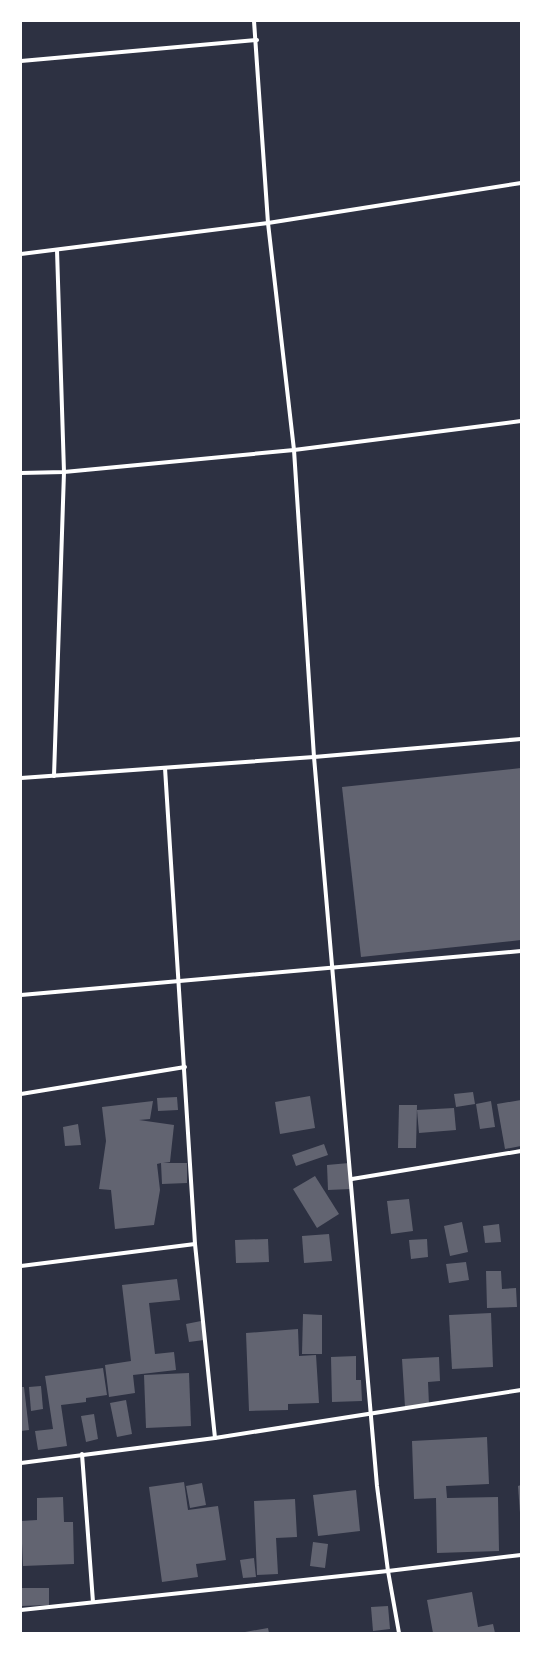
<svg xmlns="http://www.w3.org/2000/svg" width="542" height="1654" viewBox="0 0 542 1654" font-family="'Open Sans',sans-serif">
  <rect width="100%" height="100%" fill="#2d3142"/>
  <g fill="#626471">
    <polygon points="521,768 521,940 361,957 342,787"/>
    <polygon points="473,1092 475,1104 456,1107 454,1094"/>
    <polygon points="310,1096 315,1128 280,1134 275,1102"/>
    <polygon points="177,1097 178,1110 158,1111 157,1098"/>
    <polygon points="521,1100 521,1146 505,1149 497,1104"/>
    <polygon points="153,1101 150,1119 139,1120 174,1125 170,1162 163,1163 187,1163 187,1183 162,1184 161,1163 157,1164 160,1190 154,1225 115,1229 111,1190 99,1189 106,1141 102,1107"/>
    <polygon points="491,1101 495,1127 480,1129 476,1104"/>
    <polygon points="399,1105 417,1105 416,1148 398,1148"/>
    <polygon points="454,1108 456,1130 419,1133 417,1110"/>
    <polygon points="78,1124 81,1145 65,1146 63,1127"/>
    <polygon points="324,1144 328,1155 296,1166 292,1155"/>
    <polygon points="349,1163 351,1189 328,1190 327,1165"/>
    <polygon points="315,1176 339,1214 317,1228 293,1189"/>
    <polygon points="409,1199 413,1231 391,1234 387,1201"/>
    <polygon points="462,1222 468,1252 450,1256 444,1226"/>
    <polygon points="499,1224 501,1242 485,1243 483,1226"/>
    <polygon points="329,1234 332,1261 304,1263 302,1236"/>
    <polygon points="268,1239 269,1262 236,1263 235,1240"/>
    <polygon points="427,1239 428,1257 411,1259 409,1240"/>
    <polygon points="466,1262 469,1280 449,1283 446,1264"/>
    <polygon points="486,1271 501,1271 502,1289 516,1288 517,1307 487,1308"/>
    <polygon points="177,1279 180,1300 149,1303 155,1354 174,1352 176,1370 133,1375 135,1393 109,1397 105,1365 131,1361 122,1285"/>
    <polygon points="491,1313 493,1367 452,1369 449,1315"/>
    <polygon points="303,1314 322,1315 322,1354 302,1354"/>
    <polygon points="201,1321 204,1340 189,1342 186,1324"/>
    <polygon points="298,1329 299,1356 316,1355 319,1403 288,1404 288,1410 249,1411 246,1333"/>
    <polygon points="356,1356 356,1380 361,1380 362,1401 332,1402 331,1357"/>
    <polygon points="439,1357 440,1381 428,1382 429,1405 405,1407 402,1359"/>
    <polygon points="103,1368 107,1395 86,1398 86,1402 61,1405 67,1446 38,1450 35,1431 53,1429 45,1376"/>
    <polygon points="189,1373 191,1426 146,1428 144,1375"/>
    <polygon points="41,1386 43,1409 31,1411 29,1387"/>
    <polygon points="21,1387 24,1387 29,1430 21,1431"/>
    <polygon points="126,1400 132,1434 117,1437 110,1403"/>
    <polygon points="94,1414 98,1439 86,1442 81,1416"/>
    <polygon points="487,1437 489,1484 446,1486 447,1498 498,1497 499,1551 437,1553 436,1498 414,1499 412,1441"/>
    <polygon points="184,1482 188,1510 218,1506 226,1560 196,1564 198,1577 162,1582 149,1487"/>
    <polygon points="202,1483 206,1505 190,1508 186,1486"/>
    <polygon points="521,1485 521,1513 520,1513 518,1486"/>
    <polygon points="356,1490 360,1531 318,1536 313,1495"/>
    <polygon points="63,1497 64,1522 73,1522 74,1564 23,1566 21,1521 37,1520 37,1498"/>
    <polygon points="295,1499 297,1537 276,1538 278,1574 257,1575 254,1501"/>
    <polygon points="313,1542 328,1544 325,1568 310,1566"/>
    <polygon points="254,1558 256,1577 243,1578 240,1560"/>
    <polygon points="21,1588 49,1588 49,1605 21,1606"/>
    <polygon points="472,1592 478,1627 493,1624 495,1633 433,1633 427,1600"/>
    <polygon points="388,1606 390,1629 373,1631 371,1607"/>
    <polygon points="268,1628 269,1633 246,1633 245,1632"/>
  </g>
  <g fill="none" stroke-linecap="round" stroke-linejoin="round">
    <g stroke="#fff" stroke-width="4">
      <polyline points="254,21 268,223 294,450 314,757 377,1486 388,1571 399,1633"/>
      <polyline points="21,61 257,40"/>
      <polyline points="21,254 268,223 521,183"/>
      <polyline points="21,473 64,472 294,450 521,421"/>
      <polyline points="165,768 195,1244 215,1438"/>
      <polyline points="54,776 64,472 57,250"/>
      <polyline points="21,778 314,757 521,739"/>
      <polyline points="21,995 521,951"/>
      <polyline points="21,1094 185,1067"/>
      <polyline points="352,1179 521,1151"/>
      <polyline points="21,1266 195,1244"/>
      <polyline points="82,1454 93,1602"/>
      <polyline points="21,1463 215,1438 521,1390"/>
      <polyline points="21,1610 388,1571 521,1555"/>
    </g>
  </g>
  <rect width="542" height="1654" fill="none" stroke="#ffffff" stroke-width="44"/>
</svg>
